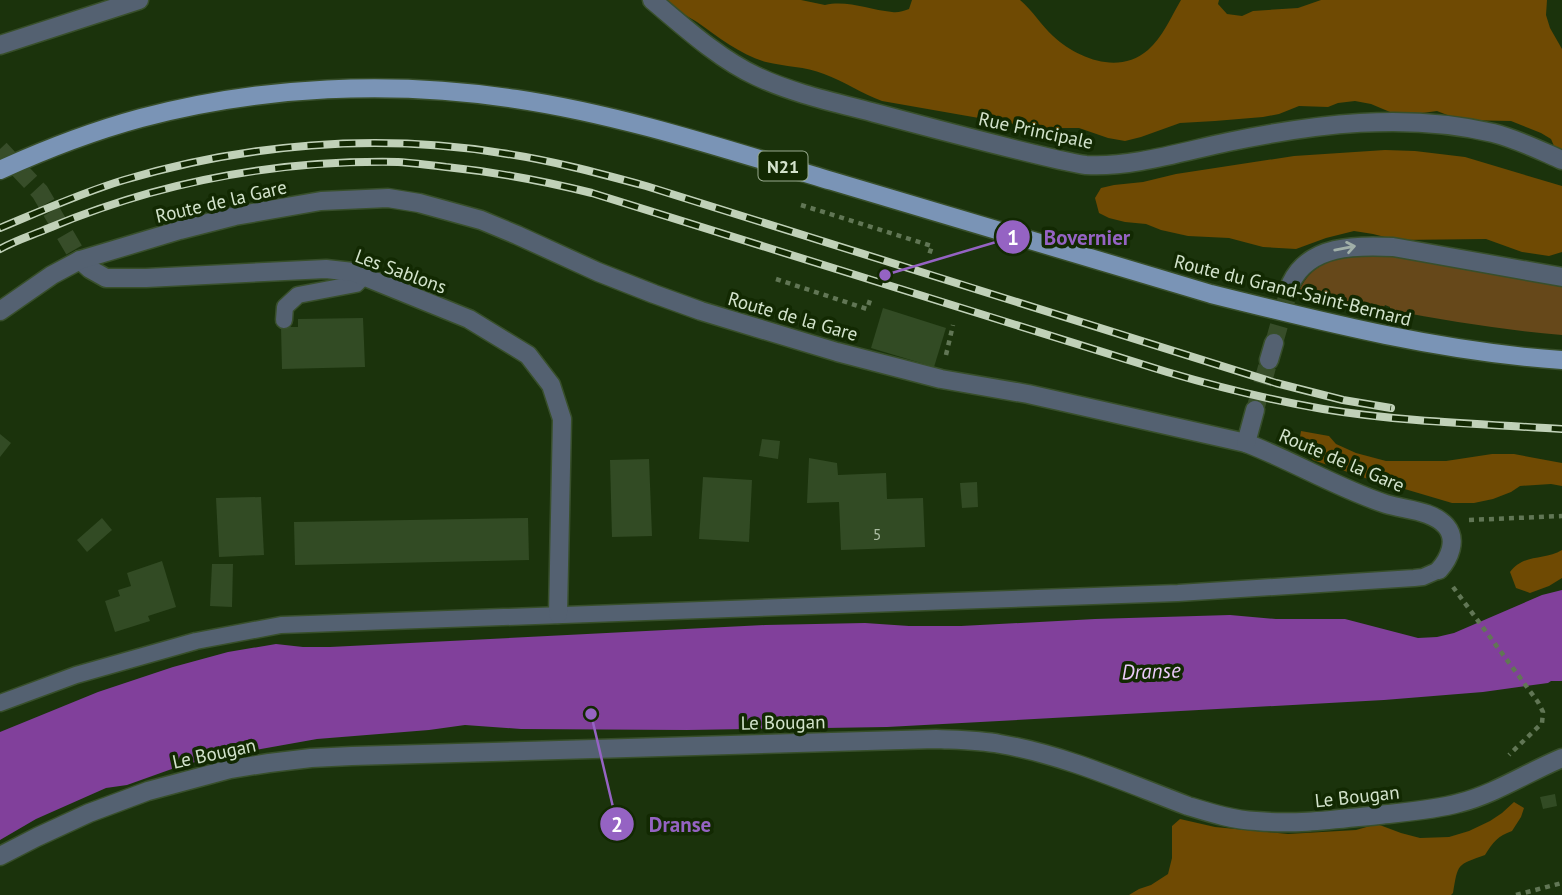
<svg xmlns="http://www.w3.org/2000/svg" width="1562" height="895" viewBox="0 0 1562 895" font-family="'PT Sans',sans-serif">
  <rect width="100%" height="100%" fill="#1b330c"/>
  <path fill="#66481a" d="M1350,254L1392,255L1562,287V335C1504,330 1447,321 1390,310V307L1385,305L1383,309L1299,291C1311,266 1326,262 1350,254Z"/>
  <g fill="#6f4a03">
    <path d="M667,0H801L825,5C848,0 869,10 892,12C898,13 903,11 909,9L912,0H1020C1033,11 1041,25 1053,36C1078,59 1119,75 1148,50C1162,38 1171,17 1181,0H1219L1218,4L1227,14L1242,16L1253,11L1298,8L1321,0H1547L1546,15L1550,28L1562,49V151L1554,146L1551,139L1541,133L1511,121L1460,120L1437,111L1408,115L1390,112L1371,104L1355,101L1338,103L1328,107L1299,106L1279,114L1263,117L1215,121L1180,123L1141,137L1125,141L1108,138L1079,128H1061L1044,132L1030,130L1013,124L882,101C862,94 844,81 824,74C805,66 785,67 766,62C741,55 718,37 697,22C686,15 675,11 667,0Z"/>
    <polygon points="1385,150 1415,151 1465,157 1562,186 1562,252 1549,256 1522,252 1486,239 1397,240 1373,234 1354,231 1326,238 1296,249 1263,247 1229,238 1188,236 1161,230 1146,224 1125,222 1109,218 1099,213 1095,198 1101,188 1114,185 1143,182 1176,174 1294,156"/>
    <polygon points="1301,431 1329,436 1336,444 1356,453 1386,461 1446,461 1492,454 1514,454 1562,463 1562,486 1551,484 1520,486 1511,492 1493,499 1474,503 1452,503 1381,482 1368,479 1313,460 1299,443"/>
    <path d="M1562,550V578L1549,586L1530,593L1516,588L1510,572C1524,553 1544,561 1562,550Z"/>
    <path d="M1514,802L1524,808L1521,817L1512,831C1498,836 1493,842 1485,855C1457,865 1458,863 1453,893L1451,895H1129L1139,889L1151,885L1168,874L1172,858V826L1180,819L1215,827L1288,834L1356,830L1377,824L1401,833L1420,838L1449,837L1469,831L1490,821L1502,813Z"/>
  </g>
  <polygon fill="#81409b" points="1562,590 1562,681 1551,681 1548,683 1483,692 1384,700 887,727 687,730 521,729 465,725 429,730 317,739 217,757 183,765 127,785 106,788 36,819 0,840 0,732 98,692 173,667 228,652 276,644 303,647 330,647 765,625 865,623 909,626 961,626 1095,619 1230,615 1276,619 1345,619 1418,638 1437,637 1454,633 1542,595"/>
  <g fill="#324b24">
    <polygon points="883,308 946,328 934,367 871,348"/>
    <polygon points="363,318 365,367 282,369 281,327 298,327 298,319"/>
    <polygon points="0,434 11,443 0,457"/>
    <polygon points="762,439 780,441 778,459 759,456"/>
    <polygon points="809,458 837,463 838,475 886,473 887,499 923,498 925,547 841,550 839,502 807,503"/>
    <polygon points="649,459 652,536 612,537 610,460"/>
    <polygon points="703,477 752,480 749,542 699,539"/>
    <polygon points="977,482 978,507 962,508 960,483"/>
    <polygon points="261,497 264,555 219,557 216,498"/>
    <polygon points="102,518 112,530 87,552 77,540"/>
    <polygon points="528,518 529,560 295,565 294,522"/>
    <polygon points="162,561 176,607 148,616 150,621 115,632 105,601 120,596 118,590 131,586 127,573"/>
    <polygon points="212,564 233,564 232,607 210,606"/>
    <polygon points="1555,794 1557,806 1543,809 1540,797"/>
  </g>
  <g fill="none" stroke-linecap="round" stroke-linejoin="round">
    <g stroke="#374d29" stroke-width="18" stroke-dasharray="18 9" stroke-linecap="butt">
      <polyline points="0,149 40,192 80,260"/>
      <polyline points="1274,343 1291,283"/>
      <polyline points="1255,410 1269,360"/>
    </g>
    <g stroke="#384f2b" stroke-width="19">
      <g id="lane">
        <polyline points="284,320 285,307 298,295 356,284 364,276"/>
        <polyline points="0,703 76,675 196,641 281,625 1178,593 1414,578 1423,577 1439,570"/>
      </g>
    </g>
    <g stroke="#384f2b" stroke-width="21">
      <g id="street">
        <path d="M652,0C683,26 719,59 756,76C794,94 838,103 879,114C939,130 999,146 1060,160C1069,162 1078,164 1086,165C1130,168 1185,151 1228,142C1314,124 1406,112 1493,133C1517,139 1539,150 1562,160"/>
        <polyline points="0,45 139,0"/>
        <polyline points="80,260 90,269 106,278 146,278 326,269 353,272 469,319 528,355 551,385 562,419 558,614"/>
        <path d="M1291,283C1309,245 1356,245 1393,247L1562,277"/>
        <path d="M0,311L52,275L80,260L180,230L235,216L321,201L388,198L419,203L481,220L517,235L598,272L654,294L701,311L837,352L941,379L1028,394L1246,443C1293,461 1337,488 1386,504C1405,510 1432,510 1446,526C1458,540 1449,559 1439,570"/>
        <polyline points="1269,360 1274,343"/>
        <polyline points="1246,443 1255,410"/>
        <path d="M0,856L37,837L89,813L148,791L230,769L269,763L311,758L352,756L936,739C957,740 979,740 1000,744C1065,755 1127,783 1188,806C1211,813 1233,820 1256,821C1298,825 1338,819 1379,815C1406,812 1434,810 1459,803C1495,794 1528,772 1562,758"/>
      </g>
    </g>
    <g stroke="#384f2b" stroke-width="21">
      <path id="primary" d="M0,170C46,149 93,131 141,118C262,86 392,80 516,99C623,115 728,150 832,181C958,219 1084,257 1211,294C1327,323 1443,352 1562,360"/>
    </g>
    <g stroke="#617655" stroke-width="4.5" stroke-dasharray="5 5" stroke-linecap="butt">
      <polyline points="801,205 932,246 929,255"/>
      <polyline points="776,279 867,309 870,300"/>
      <polyline points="946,355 953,325"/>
      <polyline points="1469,520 1562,516"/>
      <polyline points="1453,587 1538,702 1543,712 1542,723 1509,755"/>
      <polyline points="1516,895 1562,883"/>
    </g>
    <use href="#lane" stroke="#546171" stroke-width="16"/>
    <use href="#street" stroke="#546171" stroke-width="18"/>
    <use href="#primary" stroke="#7a94b6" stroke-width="18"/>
    <g stroke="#c0d1b8" stroke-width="8">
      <g id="rail">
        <path d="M0,228C41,211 81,193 124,180C245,144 376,133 501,153C550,160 598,173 646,186L1276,383L1343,400L1391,408"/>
        <path d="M0,249C16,240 33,235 49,228C159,182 278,160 398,162C414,163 430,165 446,167C496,172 544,181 592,193L1167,372C1218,387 1270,400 1323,409C1402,422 1482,424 1562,429"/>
      </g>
    </g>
    <use href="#rail" stroke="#122902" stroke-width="5" stroke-dasharray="16" stroke-linecap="butt"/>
  </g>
  <defs><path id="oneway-shaft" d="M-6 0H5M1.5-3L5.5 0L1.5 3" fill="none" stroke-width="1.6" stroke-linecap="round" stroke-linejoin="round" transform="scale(1.75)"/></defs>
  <use stroke="#a0afa8" href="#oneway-shaft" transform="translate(1345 248) rotate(-11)"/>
  <g text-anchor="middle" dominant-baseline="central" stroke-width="7" stroke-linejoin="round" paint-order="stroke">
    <g font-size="16" fill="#abbda2">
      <text x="877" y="534">5</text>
    </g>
    <rect fill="#122902" stroke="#99ab8f" stroke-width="2" x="758.5" y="151.5" width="49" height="29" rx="5"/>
    <g font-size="18" font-weight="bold" fill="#d3e3cc">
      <text x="783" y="166">N21</text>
    </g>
    <g font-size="19" fill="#d3e3cc" stroke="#122902">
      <text transform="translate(1036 130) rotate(12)">Rue Principale</text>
      <text transform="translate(221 201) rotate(-13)">Route de la Gare</text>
      <text transform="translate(401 271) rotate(20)">Les Sablons</text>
      <text transform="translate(1293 290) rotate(14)">Route du Grand-Saint-Bernard</text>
      <text transform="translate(793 316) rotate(16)">Route de la Gare</text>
      <text transform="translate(1342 460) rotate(23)">Route de la Gare</text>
      <text transform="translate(783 722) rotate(-1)">Le Bougan</text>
      <text transform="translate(214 753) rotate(-12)">Le Bougan</text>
      <text transform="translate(1357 796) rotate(-6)">Le Bougan</text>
    </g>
    <g font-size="21" font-style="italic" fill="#eccbfb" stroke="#122902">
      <text transform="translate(1151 671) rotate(-2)">Dranse</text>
    </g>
  </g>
  <path fill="none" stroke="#9563c3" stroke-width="2.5" d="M885 275L1013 237M591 714L617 824"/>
  <g fill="#9563c3" stroke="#122902" stroke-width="2.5">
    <circle cx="885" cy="275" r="7"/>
    <circle cx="591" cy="714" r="7"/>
    <circle cx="1013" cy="237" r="18"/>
    <circle cx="617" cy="824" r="18"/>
  </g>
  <g font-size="21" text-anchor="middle" font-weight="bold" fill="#fff">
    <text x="1013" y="245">1</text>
    <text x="617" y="832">2</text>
  </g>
  <g font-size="21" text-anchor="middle" font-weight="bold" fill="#9563c3" stroke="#122902" stroke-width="7" stroke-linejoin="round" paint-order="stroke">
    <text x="1087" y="245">Bovernier</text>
    <text x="680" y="832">Dranse</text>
  </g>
</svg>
